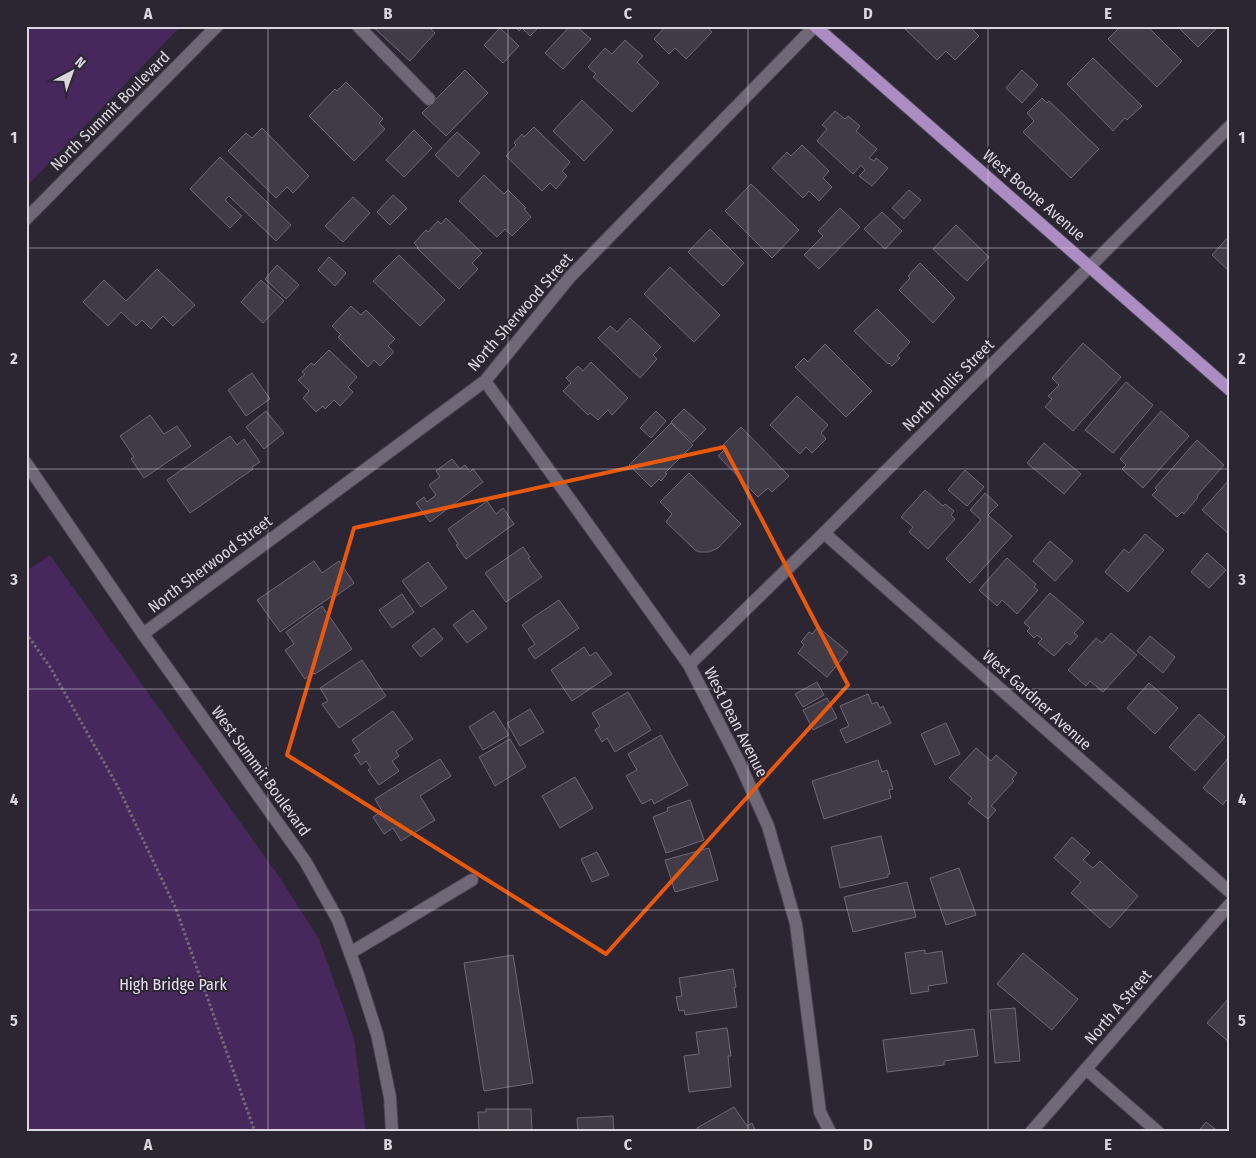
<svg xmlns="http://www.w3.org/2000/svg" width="1256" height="1158" viewBox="0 0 1256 1158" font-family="'Fira Sans Condensed',sans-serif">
  <rect width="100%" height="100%" fill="#2c2532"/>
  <g fill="#47285c">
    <polygon points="26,26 181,26 26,187"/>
    <polygon points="50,555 280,878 319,939 354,1038 366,1132 26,1132 26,571"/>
  </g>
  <g fill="#413a47" stroke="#716877">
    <polygon points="372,26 428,26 435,33 410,61"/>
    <polygon points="514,26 540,26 530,36 522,28 519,31"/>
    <polygon points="570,26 576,26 591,39 563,69 545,53"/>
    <polygon points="666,26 706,26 712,32 686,59 675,48 669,54 654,39"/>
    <polygon points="902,26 969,26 979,36 955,60 946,51 937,60"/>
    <polygon points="1121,26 1147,26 1182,61 1157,87 1108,39"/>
    <polygon points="1177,26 1219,26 1198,47"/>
    <polygon points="500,28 519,46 503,63 484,45"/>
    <polygon points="625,40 643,56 637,62 659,83 632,112 593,77 596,74 588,67 605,48 612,54"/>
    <polygon points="1093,58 1142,106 1127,120 1125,118 1113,131 1067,84"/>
    <polygon points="465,70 488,93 446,136 422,113"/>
    <polygon points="1022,70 1038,85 1022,103 1006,88"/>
    <polygon points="346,82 383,119 379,123 385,129 354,161 309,116 335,89 337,91"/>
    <polygon points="1042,98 1047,103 1049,101 1099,149 1071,178 1023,132 1034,121 1027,113"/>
    <polygon points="582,100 613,130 584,161 553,131"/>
    <polygon points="835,111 845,119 848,116 860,126 856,131 877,149 869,158 874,161 876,158 888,168 872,186 859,176 865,170 861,165 853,174 817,141 827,129 822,125"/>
    <polygon points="534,127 570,162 562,171 567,176 556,189 550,183 542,191 506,156 516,145 514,143 522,134 524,137"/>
    <polygon points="262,128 309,176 293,193 287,187 276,198 228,151 246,133 252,138"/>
    <polygon points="414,130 432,148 404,177 386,160"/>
    <polygon points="457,132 480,153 458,177 435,155"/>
    <polygon points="802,145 829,171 823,178 832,187 819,201 809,191 803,198 772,168 787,152 791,156"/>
    <polygon points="220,157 291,225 276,241 229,196 225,200 242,216 230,228 190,189"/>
    <polygon points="484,175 504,194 508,190 526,208 524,209 531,217 512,236 505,229 497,237 459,201"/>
    <polygon points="751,184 799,230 772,258 725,211"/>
    <polygon points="909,190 921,200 904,219 892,208"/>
    <polygon points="393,195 407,208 390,225 377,212"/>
    <polygon points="353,197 370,213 343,242 325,226"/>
    <polygon points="840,208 860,227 819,269 804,255 823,236 818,231"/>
    <polygon points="882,212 902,231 885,249 864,229"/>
    <polygon points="446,218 482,253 472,263 478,269 459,289 417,248 418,247 414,243 426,230 428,232 438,221 441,224"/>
    <polygon points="956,225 989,257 967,281 933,249"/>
    <polygon points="710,229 744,263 723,286 688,252"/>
    <polygon points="1230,235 1230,272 1212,255"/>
    <polygon points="399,255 445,300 420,326 373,281"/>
    <polygon points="329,257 346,273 335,286 318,270"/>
    <polygon points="920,263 955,298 933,323 899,290 910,278 908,276"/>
    <polygon points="277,265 299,285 286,299 265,279"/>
    <polygon points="670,267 720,315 694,342 644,294"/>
    <polygon points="157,269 195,305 173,326 163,316 151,329 142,320 136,326 121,312 108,326 83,302 104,280 126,301"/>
    <polygon points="261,280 284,301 263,323 241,302"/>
    <polygon points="351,306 361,315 366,310 395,339 388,346 394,352 380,366 374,360 368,367 338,337 341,335 332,326"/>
    <polygon points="877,309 910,342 897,356 900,358 892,366 889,363 888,364 854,331"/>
    <polygon points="630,318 661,347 653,355 657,359 640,378 598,338 610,326 617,332"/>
    <polygon points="1083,343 1121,377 1073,431 1045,407 1052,399 1048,396 1059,385 1052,378"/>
    <polygon points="825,344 872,391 846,417 795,367 804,358 808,362"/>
    <polygon points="329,350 357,377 348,387 353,392 340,406 334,400 325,409 323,406 316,412 303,398 309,391 298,380 305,374 302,372 311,363 314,365"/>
    <polygon points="591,362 628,398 612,415 608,410 598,420 590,413 588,415 563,391 571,383 566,378 578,366 583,371"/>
    <polygon points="252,373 270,399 246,416 228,390"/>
    <polygon points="1126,382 1153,405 1113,453 1085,430"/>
    <polygon points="797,396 828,425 821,433 826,439 812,453 806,447 800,454 770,425"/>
    <polygon points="684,409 706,429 693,442 671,422"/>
    <polygon points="266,411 284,433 264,449 246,427"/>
    <polygon points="656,411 666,421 651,438 640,428"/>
    <polygon points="1161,411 1189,436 1143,488 1122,469 1126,465 1120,459"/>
    <polygon points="150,415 164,434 177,426 191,446 144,478 131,459 134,457 120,436"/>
    <polygon points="671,423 693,445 665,473 667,474 661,481 659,479 651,487 629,465"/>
    <polygon points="741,427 789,476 772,492 768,488 758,497 718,456 724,450 721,447"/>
    <polygon points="230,436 237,445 244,439 260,462 252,467 253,469 190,513 167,480"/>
    <polygon points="1197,440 1224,465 1197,496 1198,497 1184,514 1182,512 1177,517 1152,495 1157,490 1155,488"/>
    <polygon points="1044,443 1081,474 1064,494 1027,463"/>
    <polygon points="452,459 460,469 465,465 470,472 473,469 483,482 430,522 416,503 424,497 427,502 436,495 429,485 440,477 436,471"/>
    <polygon points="965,470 984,487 967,506 948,490"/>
    <polygon points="689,473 741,524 718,548 709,552 699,552 695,550 666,522 672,514 660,502"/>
    <polygon points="1230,479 1230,535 1202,510"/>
    <polygon points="925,490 943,506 945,504 954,511 951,515 955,519 928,549 909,532 913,527 901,517"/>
    <polygon points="985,493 998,505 988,515 1012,536 970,583 946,559 981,520 970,510"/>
    <polygon points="487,501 496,514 503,508 514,524 466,559 456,545 458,544 448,529"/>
    <polygon points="1145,534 1164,550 1128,592 1105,572 1124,549 1129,553"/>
    <polygon points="1050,541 1073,561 1055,581 1033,561"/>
    <polygon points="523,547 530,557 528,558 542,577 506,602 485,573"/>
    <polygon points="1207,553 1226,570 1209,588 1191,572"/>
    <polygon points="1007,558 1036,584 1034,587 1038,590 1017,614 1002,600 997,606 979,590"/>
    <polygon points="314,561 322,573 339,561 354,583 336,596 335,594 280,632 257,600"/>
    <polygon points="428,562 447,588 421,607 402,581"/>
    <polygon points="1050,593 1084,622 1074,633 1078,636 1070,645 1067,642 1054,656 1038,643 1042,639 1037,635 1034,638 1027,631 1030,628 1024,623"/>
    <polygon points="402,594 414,612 392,628 379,610"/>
    <polygon points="559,600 579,628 535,659 528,649 535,644 522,625"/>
    <polygon points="322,606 352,649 315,674 314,673 305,679 285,650 294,644 286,632"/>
    <polygon points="473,610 487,628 467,643 453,625"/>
    <polygon points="818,627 848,652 827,677 798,653 804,645 801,642 809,632 812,634"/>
    <polygon points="434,628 443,639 421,657 412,646"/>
    <polygon points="1111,633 1137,655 1103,692 1090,681 1086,686 1068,670 1096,638 1102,643"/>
    <polygon points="1150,636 1175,657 1163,673 1137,651"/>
    <polygon points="584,647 590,656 596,652 612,674 572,701 551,670"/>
    <polygon points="362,660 386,696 339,728 322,704 328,701 320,688"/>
    <polygon points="817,682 824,695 803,707 795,694"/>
    <polygon points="1149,683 1178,708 1155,734 1127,708"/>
    <polygon points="628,692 651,730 615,752 607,738 602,742 595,730 600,726 592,713"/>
    <polygon points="868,694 872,704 877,702 880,708 883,706 891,723 846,743 840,730 849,726 840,706"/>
    <polygon points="827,698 837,718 813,730 803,710"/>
    <polygon points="530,709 544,732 520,746 507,723"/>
    <polygon points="393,711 413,739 396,751 399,756 392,761 399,771 379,785 368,770 371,768 366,761 361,765 354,755 360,752 352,740"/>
    <polygon points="494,711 509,735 483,750 469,727"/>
    <polygon points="1199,714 1225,737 1195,771 1169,747"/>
    <polygon points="946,723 960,754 935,765 921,734"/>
    <polygon points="661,735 688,785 654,804 652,799 642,804 626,776 637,770 628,754"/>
    <polygon points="510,739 526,767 495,786 479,757"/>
    <polygon points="976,748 991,761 996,755 1017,773 1012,779 1014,781 991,806 996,810 988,819 968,803 972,798 949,778"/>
    <polygon points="1229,757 1230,803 1226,800 1223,805 1203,788"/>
    <polygon points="440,759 451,776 420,796 435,820 401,841 393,828 384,834 373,817 382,811 375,799"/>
    <polygon points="878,760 882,772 887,770 893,789 889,790 891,798 824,819 812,781"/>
    <polygon points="575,777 593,808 560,828 542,796"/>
    <polygon points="690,800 704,840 666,853 653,817 668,811 667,808"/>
    <polygon points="881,836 890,874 888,874 888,877 840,888 831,847"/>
    <polygon points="1072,837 1090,853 1083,860 1093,868 1100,861 1138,896 1110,928 1071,893 1081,882 1054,858"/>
    <polygon points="709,848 718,880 675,892 665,860"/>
    <polygon points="597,852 609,875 592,882 581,859"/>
    <polygon points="959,868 976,915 946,925 930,878"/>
    <polygon points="907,882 916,917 853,932 844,897"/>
    <polygon points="925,950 925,954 942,951 947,983 928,986 929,991 911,994 905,953"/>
    <polygon points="1023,953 1078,999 1052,1030 997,984"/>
    <polygon points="513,955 533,1083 484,1091 464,963"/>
    <polygon points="733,969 736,987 734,988 737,1007 685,1015 684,1010 679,1011 676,997 682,996 679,978"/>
    <polygon points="1230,997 1230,1043 1207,1023"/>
    <polygon points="1015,1008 1020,1061 995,1063 990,1010"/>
    <polygon points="727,1028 731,1056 728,1056 731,1087 689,1092 684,1056 699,1054 696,1032"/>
    <polygon points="974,1029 978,1056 944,1061 944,1065 887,1072 883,1040"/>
    <polygon points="734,1107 747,1126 752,1123 756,1132 699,1132 697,1128"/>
    <polygon points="486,1109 531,1109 532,1132 479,1132 478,1112 486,1112"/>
    <polygon points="613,1116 614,1132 578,1132 577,1118"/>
    <polygon points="1206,1122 1219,1132 1198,1132"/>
  </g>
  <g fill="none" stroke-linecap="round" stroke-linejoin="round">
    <g stroke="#48424d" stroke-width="14">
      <g id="minor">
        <polyline points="358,26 429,99"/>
        <polyline points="26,219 217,26"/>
        <polyline points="485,381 689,665 739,762 768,826 796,924 820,1112 830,1132"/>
        <polyline points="26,463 143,634 305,861 338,920 358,975 377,1034 390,1097 392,1132"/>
        <polyline points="824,533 1230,892"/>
        <polyline points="143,634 485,381 570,277 815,26"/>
        <polyline points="689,665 824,533 1230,126"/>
        <polyline points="350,953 472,880"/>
        <polyline points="1086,1069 1158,1132"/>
        <polyline points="1031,1132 1230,904"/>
      </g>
    </g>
    <g stroke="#48424d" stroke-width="14">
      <polyline id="major" points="815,26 1230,390"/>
    </g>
    <g stroke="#726c77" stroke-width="3" stroke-dasharray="2.5 2.5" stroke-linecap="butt">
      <polyline points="26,29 29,26"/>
      <polyline points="26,633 50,667 118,787 176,909 255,1132"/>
    </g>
    <use href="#minor" stroke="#706877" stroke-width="12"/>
    <use href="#major" stroke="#ab8cc3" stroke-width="12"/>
  </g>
  <path fill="none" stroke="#e8590c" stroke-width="4" stroke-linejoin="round" d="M724,447L848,685L606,954L287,755L354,528Z"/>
  <path fill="none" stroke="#dbd7df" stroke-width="1" stroke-opacity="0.55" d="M268,26V1132M508,26V1132M748,26V1132M988,26V1132M26,248H1230M26,469H1230M26,689H1230M26,910H1230"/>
  <g text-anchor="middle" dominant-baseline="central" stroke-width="4" stroke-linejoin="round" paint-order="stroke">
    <g font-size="16" fill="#dbd7df" stroke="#2c2532">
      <text transform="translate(110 111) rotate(-45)">North Summit Boulevard</text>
      <text transform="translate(1034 195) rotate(41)">West Boone Avenue</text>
      <text transform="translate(520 312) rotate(-49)">North Sherwood Street</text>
      <text transform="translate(948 385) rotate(-45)">North Hollis Street</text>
      <text transform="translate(210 564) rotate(-37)">North Sherwood Street</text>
      <text transform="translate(1037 700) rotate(42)">West Gardner Avenue</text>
      <text transform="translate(736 722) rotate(63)">West Dean Avenue</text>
      <text transform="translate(261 771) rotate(54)">West Summit Boulevard</text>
      <text transform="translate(1118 1007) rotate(-49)">North A Street</text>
    </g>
    <g font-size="16" fill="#eadef4" stroke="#2c2532">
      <text x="173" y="984">High Bridge Park</text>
    </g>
  </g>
  <rect width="1256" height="1158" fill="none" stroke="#2c2532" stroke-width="55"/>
  <g transform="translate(72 72) rotate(41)" stroke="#2c2532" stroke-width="4" paint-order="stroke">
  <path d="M0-4L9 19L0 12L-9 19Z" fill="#dbd7df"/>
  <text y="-8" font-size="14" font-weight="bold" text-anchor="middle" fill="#dbd7df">N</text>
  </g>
  <rect x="28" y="28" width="1200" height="1102" fill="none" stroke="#dbd7df" stroke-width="2"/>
  <g font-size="16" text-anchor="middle" font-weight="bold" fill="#dbd7df">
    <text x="148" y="19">A</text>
    <text x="388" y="19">B</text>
    <text x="628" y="19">C</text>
    <text x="868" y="19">D</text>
    <text x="1108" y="19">E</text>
    <text x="14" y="143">1</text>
    <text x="1242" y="143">1</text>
    <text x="14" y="364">2</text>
    <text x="1242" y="364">2</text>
    <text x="14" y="585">3</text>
    <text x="1242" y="585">3</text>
    <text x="14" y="805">4</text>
    <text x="1242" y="805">4</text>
    <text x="14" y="1026">5</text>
    <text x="1242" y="1026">5</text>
    <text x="148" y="1150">A</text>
    <text x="388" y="1150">B</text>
    <text x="628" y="1150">C</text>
    <text x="868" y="1150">D</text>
    <text x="1108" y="1150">E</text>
  </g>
</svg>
